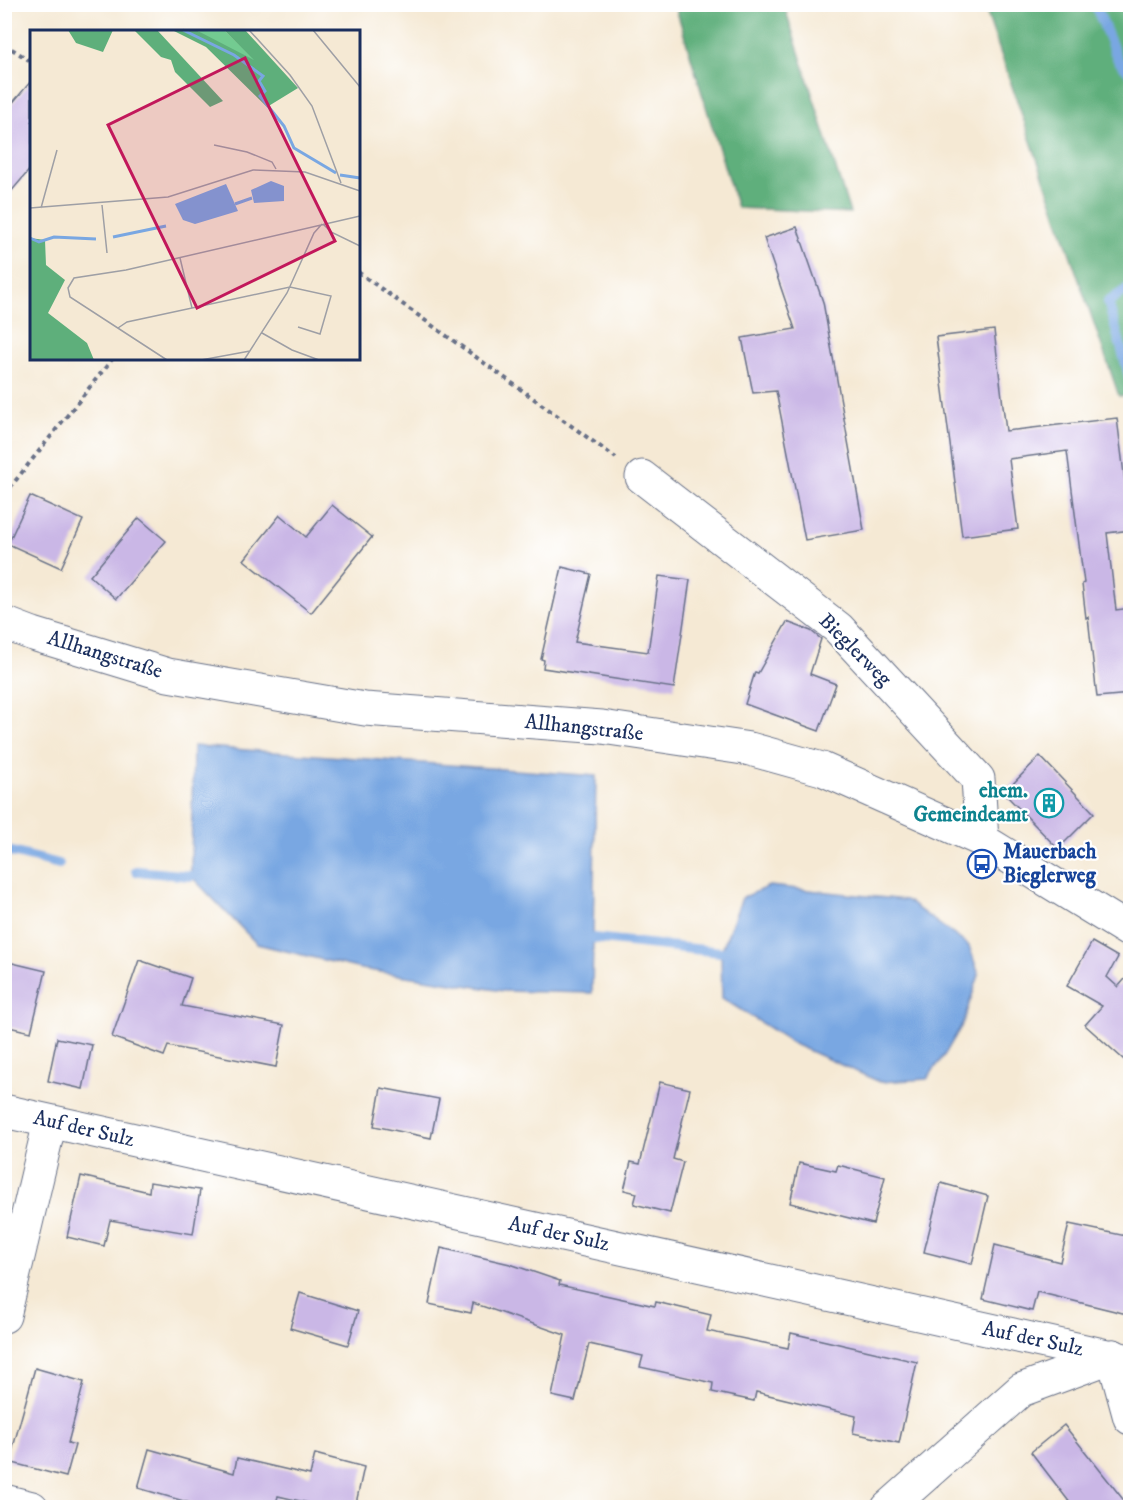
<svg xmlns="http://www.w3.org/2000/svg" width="1135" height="1512" viewBox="0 0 1135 1512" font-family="'IM FELL DW Pica',serif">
  <rect width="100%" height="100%" fill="#fff"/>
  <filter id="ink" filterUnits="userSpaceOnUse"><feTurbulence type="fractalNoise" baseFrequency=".0167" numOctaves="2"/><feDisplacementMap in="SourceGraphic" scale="12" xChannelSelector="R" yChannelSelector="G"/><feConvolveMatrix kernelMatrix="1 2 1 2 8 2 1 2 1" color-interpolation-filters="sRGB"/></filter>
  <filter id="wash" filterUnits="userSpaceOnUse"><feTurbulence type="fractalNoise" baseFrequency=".008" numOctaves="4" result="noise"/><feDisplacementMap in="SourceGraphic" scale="24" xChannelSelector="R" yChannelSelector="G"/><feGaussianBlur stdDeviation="1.35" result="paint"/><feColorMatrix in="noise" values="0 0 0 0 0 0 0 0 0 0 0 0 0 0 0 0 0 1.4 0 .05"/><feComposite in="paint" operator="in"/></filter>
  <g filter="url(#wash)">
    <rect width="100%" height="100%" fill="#f5e9d4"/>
    <g fill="#5eaf7b" stroke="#3c6f6c" stroke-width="1.5">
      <polygon points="675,5 784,5 850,213 737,208"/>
      <polygon points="984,5 1130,5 1130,395 1119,396"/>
    </g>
    <g fill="#79a7e2" stroke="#4a6ba0" stroke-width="1.5">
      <polygon points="193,746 596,776 592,993 503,991 361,969 257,944 191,876"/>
      <polygon points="769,886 906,900 969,946 979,975 962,1025 945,1054 927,1079 880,1082 796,1045 722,998 721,952 742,898"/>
    </g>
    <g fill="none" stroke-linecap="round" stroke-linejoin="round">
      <g stroke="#79a7e2" stroke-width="10">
        <polyline points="1095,4 1118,60 1130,73"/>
        <polyline points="1130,287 1108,302 1130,378"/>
        <polyline points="4,850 59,864"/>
        <polyline points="136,871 191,876"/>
        <polyline points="593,938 721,952"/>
      </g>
    </g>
    <g id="blocks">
      <g fill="#cab7e6">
        <polygon points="32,80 32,167 4,200 4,113"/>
        <polygon points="797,227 823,302 864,530 805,540 776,391 753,393 742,338 795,329 764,238"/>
        <polygon points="994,330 1006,431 1117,418 1131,530 1107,533 1116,610 1131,608 1131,694 1097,697 1088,617 1086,618 1082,584 1084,583 1067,451 1009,459 1018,529 962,536 936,337"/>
        <polygon points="30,496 83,520 61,568 8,544"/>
        <polygon points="332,505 372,537 311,613 244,560 280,515 306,537"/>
        <polygon points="139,518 166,541 116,599 90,576"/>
        <polygon points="562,567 591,574 575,642 648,652 659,576 690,580 674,688 543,668 544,660 541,659"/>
        <polygon points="787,622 811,631 821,639 810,674 836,684 819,731 745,704 755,672 758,673"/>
        <polygon points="1040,756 1094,813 1058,849 1004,793"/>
        <polygon points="1092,942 1118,957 1107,977 1118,987 1131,972 1131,1066 1085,1025 1102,1006 1067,986"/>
        <polygon points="139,960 191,978 182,1006 284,1025 276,1067 168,1046 164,1056 112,1037"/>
        <polygon points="4,961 46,971 31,1032 4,1026"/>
        <polygon points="57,1038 92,1045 83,1089 48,1081"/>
        <polygon points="660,1082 690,1089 673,1159 683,1162 670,1213 634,1204 637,1193 624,1190 631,1162 640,1164"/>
        <polygon points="381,1088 439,1099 431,1138 374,1126"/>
        <polygon points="799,1163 836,1171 838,1165 885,1177 873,1224 790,1203"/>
        <polygon points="81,1176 149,1192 150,1182 200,1190 193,1234 110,1220 104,1246 67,1237"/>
        <polygon points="941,1183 988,1196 972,1264 924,1252"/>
        <polygon points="1069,1224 1131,1237 1131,1315 1037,1292 1032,1311 983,1299 995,1245 1060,1262"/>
        <polygon points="441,1248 510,1264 560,1281 559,1285 655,1306 656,1302 711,1315 707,1331 788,1348 791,1333 917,1362 899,1443 853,1433 856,1416 756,1392 754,1401 712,1392 713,1383 640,1367 643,1356 589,1344 575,1401 552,1396 565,1335 473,1303 471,1313 429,1304"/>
        <polygon points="300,1293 358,1311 348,1345 290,1328"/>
        <polygon points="35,1368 84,1382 68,1443 75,1445 66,1477 9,1462"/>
        <polygon points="1064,1425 1130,1508 1074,1508 1031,1452"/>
        <polygon points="149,1449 234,1473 237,1458 310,1475 315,1454 364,1467 355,1508 330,1508 278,1496 275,1508 208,1508 138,1488"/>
      </g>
    </g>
  </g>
  <g filter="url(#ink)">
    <use href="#blocks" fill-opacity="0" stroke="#677087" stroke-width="1.5"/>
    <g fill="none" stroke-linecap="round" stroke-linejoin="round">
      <g stroke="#677087" stroke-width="35">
        <g id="minor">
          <polyline points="642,477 838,628 978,779 982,840"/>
          <polyline points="4,1111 1130,1361"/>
          <polyline points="4,1316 50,1122"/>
          <polyline points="1113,1356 1130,1418"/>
          <polyline points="4,1501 32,1508"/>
          <polyline points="888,1508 1021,1390 1113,1356"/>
        </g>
      </g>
      <g stroke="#677087" stroke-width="35">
        <polyline id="tertiary" points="4,623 33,634 168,675 365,709 602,727 750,749 822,769 982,840 1130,931"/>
      </g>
      <g stroke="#677087" stroke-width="4" stroke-dasharray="4.5 4.5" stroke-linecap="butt">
        <polyline points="4,44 32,62"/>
        <polyline points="358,272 616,458"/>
        <polyline points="4,495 113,358"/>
      </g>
      <use href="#minor" stroke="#fff" stroke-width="33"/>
      <use href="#tertiary" stroke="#fff" stroke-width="33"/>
    </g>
  </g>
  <defs>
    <g id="building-ring" transform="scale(1.5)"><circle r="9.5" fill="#fff" stroke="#0f9aa8" stroke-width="1.5"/><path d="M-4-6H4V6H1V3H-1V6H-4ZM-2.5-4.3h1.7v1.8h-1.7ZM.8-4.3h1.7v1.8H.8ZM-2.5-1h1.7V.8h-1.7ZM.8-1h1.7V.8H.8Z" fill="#0f9aa8"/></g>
    <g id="bus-ring" transform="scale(1.5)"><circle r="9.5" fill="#fff" stroke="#1a4fb4" stroke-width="1.5"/><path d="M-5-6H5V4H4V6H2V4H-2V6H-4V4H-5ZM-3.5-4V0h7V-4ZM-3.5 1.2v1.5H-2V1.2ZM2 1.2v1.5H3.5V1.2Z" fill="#1a4fb4"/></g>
  </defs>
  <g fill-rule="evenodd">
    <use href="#building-ring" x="1049" y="803"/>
    <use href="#bus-ring" x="982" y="864"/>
  </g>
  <g text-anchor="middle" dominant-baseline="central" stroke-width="4.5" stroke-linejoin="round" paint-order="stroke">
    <g font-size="21" fill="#1b2f5e" stroke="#fff">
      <text transform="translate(855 650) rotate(45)">Bieglerweg</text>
      <text transform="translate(105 655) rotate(17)">Allhangstraße</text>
      <text transform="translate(584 728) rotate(6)">Allhangstraße</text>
      <text transform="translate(84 1129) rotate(13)">Auf der Sulz</text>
      <text transform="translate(559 1234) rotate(12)">Auf der Sulz</text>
      <text transform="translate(1033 1339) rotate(12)">Auf der Sulz</text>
    </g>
    <g font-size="21" font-weight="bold" fill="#0d838f" stroke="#fff" text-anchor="end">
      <text x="1028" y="791">ehem.<tspan x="1028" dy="24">Gemeindeamt</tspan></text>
    </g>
    <g font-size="21" font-weight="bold" fill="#164399" stroke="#fff" text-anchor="start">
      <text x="1003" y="852">Mauerbach<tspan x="1003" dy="24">Bieglerweg</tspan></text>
    </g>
  </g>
  <g transform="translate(30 30)">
    <rect width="330" height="330" fill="#f5e9d4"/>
    <path d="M166,0H194L227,32L180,9Z" fill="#73cb91"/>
    <path d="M38,0H83L73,22L46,13ZM104,0H127L193,71L180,77L145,42L141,30L131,27ZM142,0H166L224,30L194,0H215L268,58L237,77L176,17ZM0,208L15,210L16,235L35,250L18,283L57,313L64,330H0Z" fill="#5eaf7b"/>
    <path d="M241,151L254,156V171L224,173L221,160ZM196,154L208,181L165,194L153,190L145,174Z" fill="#79a7e2"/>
    <path fill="none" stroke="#79a7e2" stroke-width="3" d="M153,0L204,25L233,46L229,51L235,61L230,66L254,96L264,118L306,143M310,145L330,148M205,174L222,168M83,207L136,196M0,208L9,212L24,207L66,209"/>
    <path fill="none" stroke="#9e9fa5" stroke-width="1.5" d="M219,0L260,45L282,76L311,153M283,0L330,57M184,115L217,122L242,132L246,139M72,175L77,223M0,178L138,167L223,140L275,142L330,161M11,178L27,120M293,194L301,202L330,216M150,228L162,278M88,298L97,292L260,257L301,266L290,304L268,297M232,303L262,320L289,330M137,330L40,267L38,258L44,248L96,240L330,186M171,330L220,321M214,330L257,263L284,203L292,194"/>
    <path fill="#c2185b" fill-opacity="0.15" stroke="#c2185b" stroke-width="3" d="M215,28L305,211L167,278L78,95Z"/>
    <rect width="330" height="330" fill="none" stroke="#1b2f5e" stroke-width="3"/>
  </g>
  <rect width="1135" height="1512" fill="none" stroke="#fff" stroke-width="24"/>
</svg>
